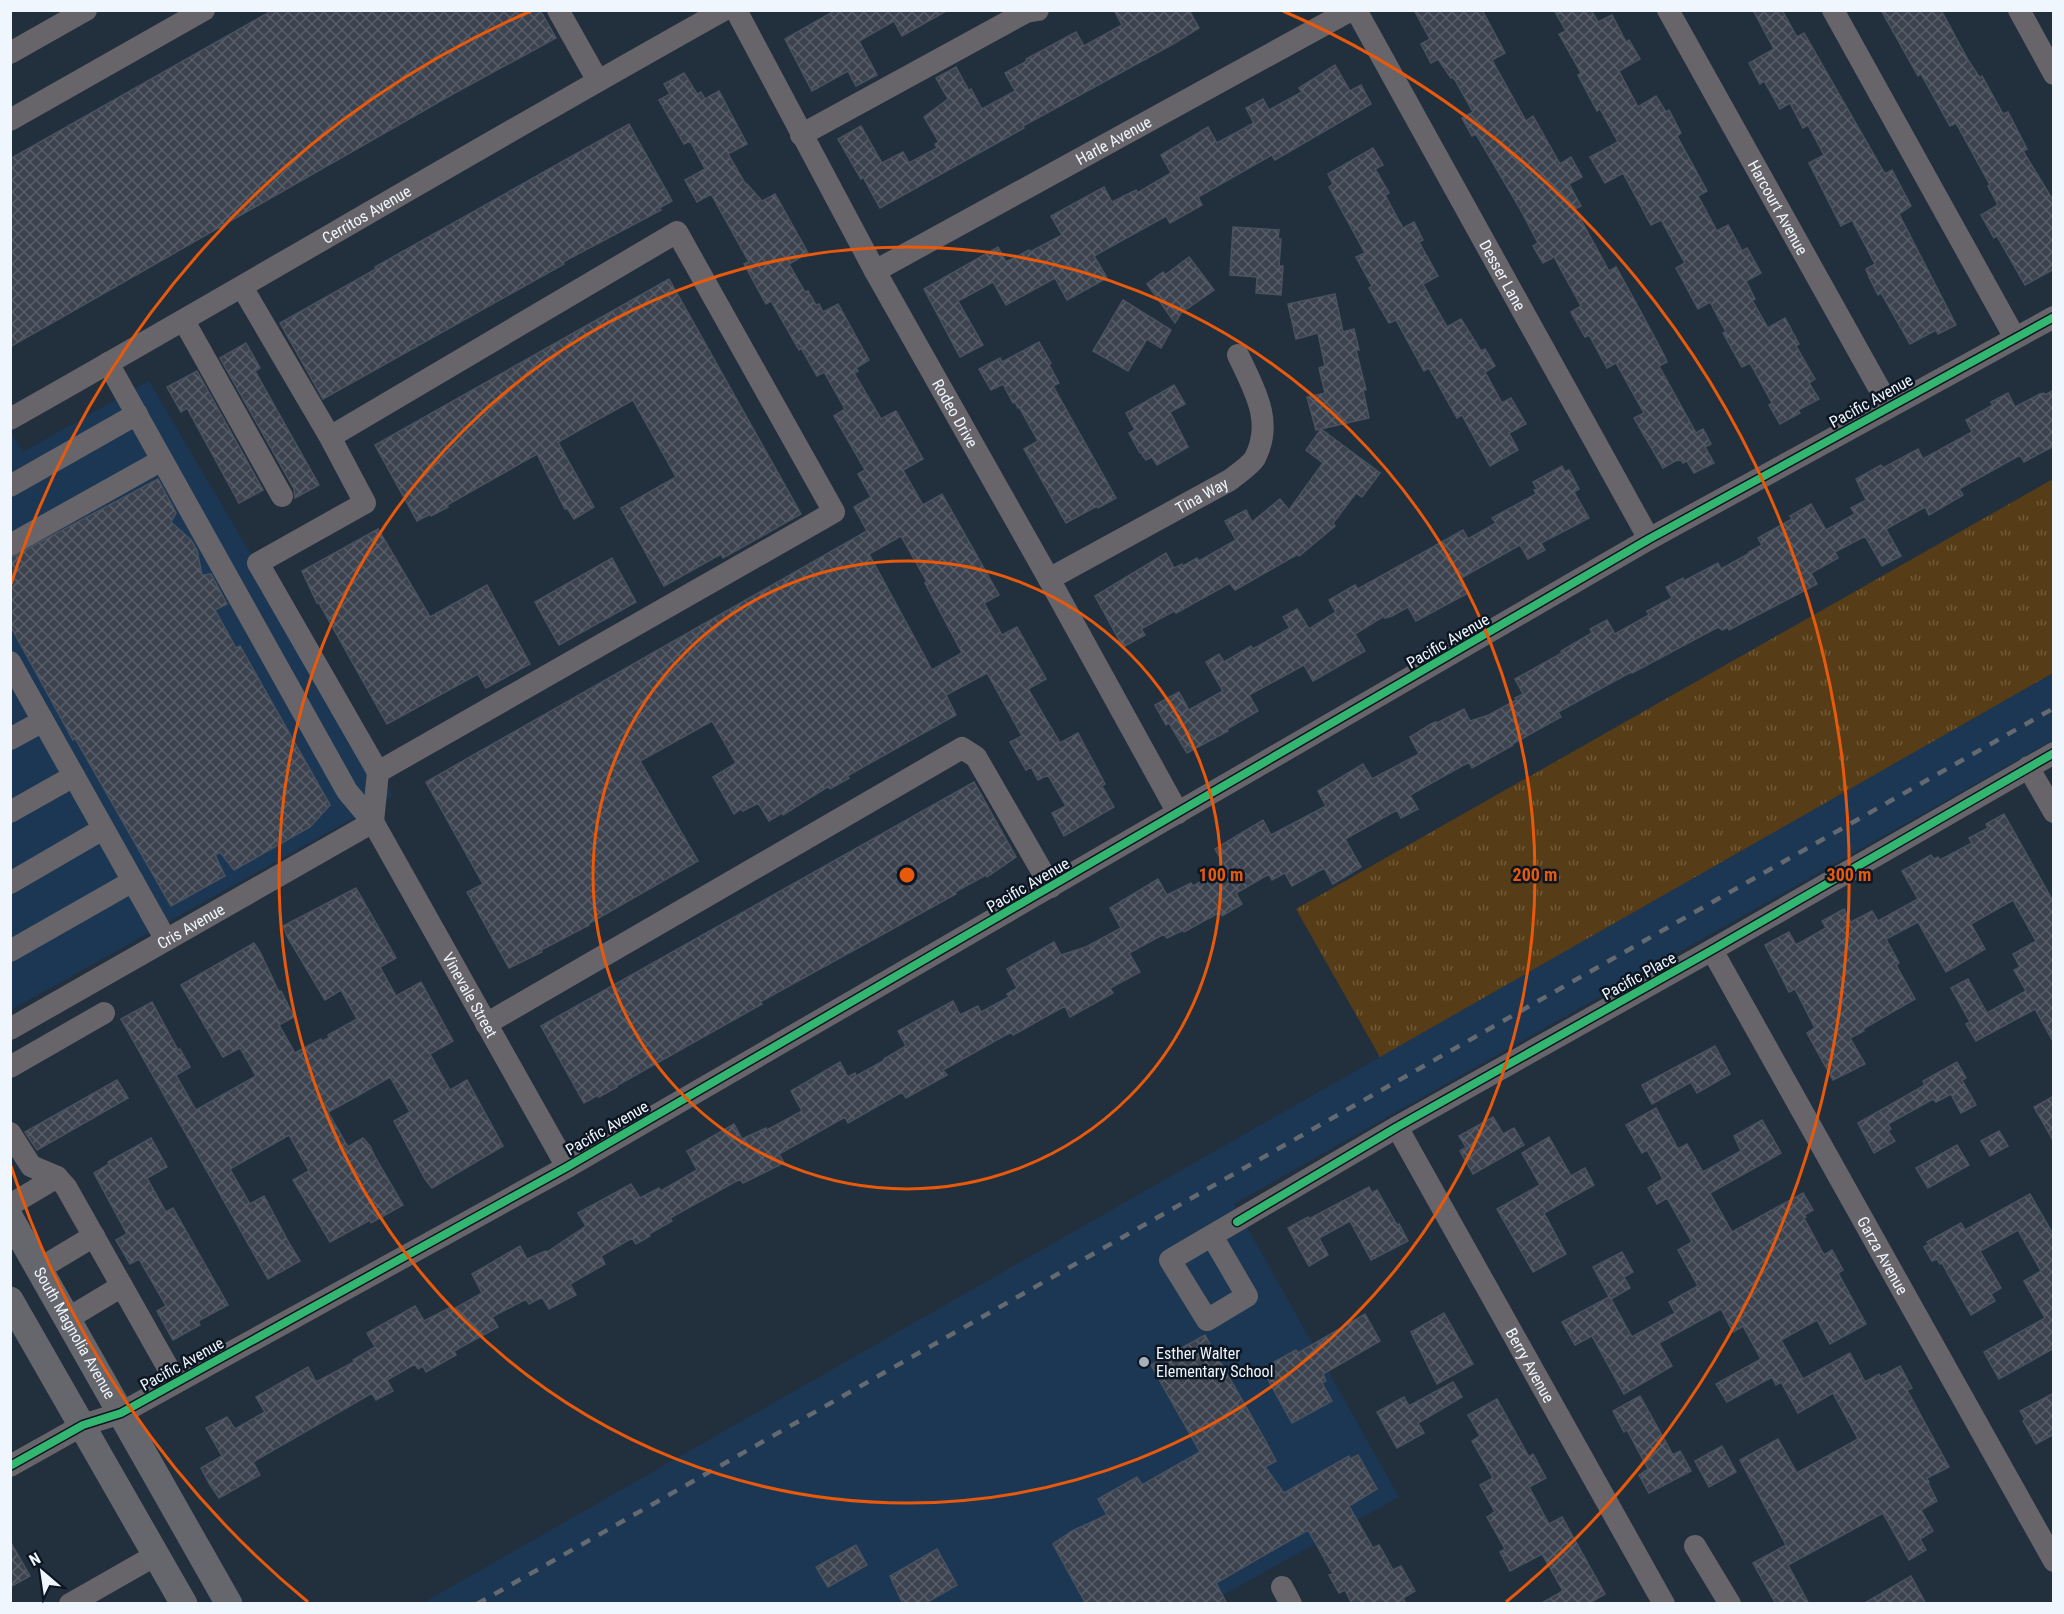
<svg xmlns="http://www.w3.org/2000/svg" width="2064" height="1614" viewBox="0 0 2064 1614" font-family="'Roboto Condensed',sans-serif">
  <defs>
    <pattern id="grass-tufts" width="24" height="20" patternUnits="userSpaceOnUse" patternTransform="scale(1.5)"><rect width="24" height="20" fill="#573d17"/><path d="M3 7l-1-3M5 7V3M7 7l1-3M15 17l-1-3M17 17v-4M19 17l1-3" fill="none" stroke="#6f5a3a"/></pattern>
    <pattern id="building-cross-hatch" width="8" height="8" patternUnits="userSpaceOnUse" patternTransform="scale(1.5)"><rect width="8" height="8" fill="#3c434f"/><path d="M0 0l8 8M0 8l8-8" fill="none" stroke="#585f69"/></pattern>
  </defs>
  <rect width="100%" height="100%" fill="#222f3d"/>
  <g fill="#1c3753">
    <polygon points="149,381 393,796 11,1010 10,431 23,452"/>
    <polygon points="2053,673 2053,740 1234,1204 1399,1497 1209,1603 421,1604"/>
  </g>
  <polygon fill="url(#grass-tufts)" points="2053,479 2053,673 1380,1057 1296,909"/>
  <g fill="url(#building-cross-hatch)" stroke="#4a525f" stroke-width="1.5" fill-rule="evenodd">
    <polygon points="273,10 540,10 556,38 451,95 10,347 10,159"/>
    <polygon points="836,10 948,10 902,36 894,21 859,41 877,75 856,86 848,71 812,91 785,39"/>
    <polygon points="1114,10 1189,10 1199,28 1173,44 1023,126 1024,128 880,208 863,177 861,179 838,139 861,126 882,163 903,152 909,163 937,148 935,144 939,142 924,117 948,99 936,78 956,67 969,91 971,89 982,109 1015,91 1005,73 1027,61 1026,59 1076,32 1084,46 1122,25"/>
    <polygon points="1414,10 1482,10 1505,53 1492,60 1526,121 1533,116 1560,164 1571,157 1582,177 1569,184 1581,206 1575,209 1609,271 1616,267 1635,301 1664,355 1667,362 1659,366 1696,433 1703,429 1711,444 1705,447 1714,463 1694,473 1687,461 1683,463 1681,460 1675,461 1663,468 1634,418 1644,413 1616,363 1607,368 1589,335 1585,337 1571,312 1581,306 1554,257 1543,263 1533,246 1538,243 1519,207 1476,134 1472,136 1462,118 1473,112 1455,80 1452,77 1451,78 1438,59 1431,63 1421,44 1430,39"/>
    <polygon points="1554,10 1591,10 1598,22 1612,15 1626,42 1629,40 1640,59 1619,71 1638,107 1656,96 1666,112 1669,110 1681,133 1677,136 1707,191 1698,196 1717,231 1728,225 1742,251 1747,248 1761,273 1746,281 1755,299 1752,300 1768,328 1785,318 1799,344 1796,346 1815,379 1809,383 1819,399 1798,410 1800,413 1780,424 1769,405 1772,403 1750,363 1742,367 1723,333 1726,332 1710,302 1698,309 1676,268 1685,263 1661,220 1651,225 1623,173 1605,183 1590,157 1618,142 1600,109 1597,111 1578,75 1581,73 1559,34 1566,31"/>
    <polygon points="1753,10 1782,10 1797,37 1804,33 1885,174 1892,170 1911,206 1899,214 1956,325 1938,334 1936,330 1910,344 1881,293 1878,295 1869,277 1866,269 1875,264 1852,220 1841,226 1809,163 1824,155 1808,125 1803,128 1790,103 1780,109 1764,81 1760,84 1749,63 1774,49"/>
    <polygon points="1881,10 1941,10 1968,60 1980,78 1982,76 2003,114 2008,112 2027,149 2023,151 2054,202 2054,269 2025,285 1997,236 1994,238 1981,215 1998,205 1988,186 1990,185 1956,123 1950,126 1921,74 1918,76"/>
    <polygon points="1335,65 1350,91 1361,85 1371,104 1275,160 1272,155 1198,197 1202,205 1170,223 1166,216 1094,256 1107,278 1067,300 1055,278 1006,305 993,282 958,301 983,345 960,357 924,289 998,247 1006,262 1029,250 1030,252 1062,235 1051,216 1104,187 1112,202 1136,190 1137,193 1171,173 1161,155 1208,127 1217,143 1254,123 1246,108 1263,99 1269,110 1302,92 1299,88"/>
    <path d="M684,73L697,94L701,92L705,99L719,91L747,144L728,154L746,185L747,184L762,201L775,194L808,253L789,264L805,292L808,291L816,305L819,304L823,312L838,304L869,360L856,368L858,371L854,373L881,419L896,411L923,459L903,470L923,505L942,494L999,595L984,603L1002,635L1017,627L1046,679L1028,689L1060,743L1078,733L1105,784L1102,786L1114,807L1064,836L1052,813L1066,806L1048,775L1038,780L1031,767L1026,770L1010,742L1022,736L987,673L946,695L956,715L847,776L849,778L830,789L829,786L783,815L782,813L769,821L758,803L743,811L741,809L734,814L713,777L736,763L712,721L640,761L698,861L588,924L589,925L541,950L542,952L509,968L467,892L483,884L426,782L867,531L854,507L871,497L858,474L865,470L834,416L845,409L824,372L817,376L801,348L799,350L771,301L766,304L744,264L749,262L711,194L697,202L685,180L705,169L690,141L684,144L659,100L670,94L664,84ZM901,536L927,582L925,583L962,653L932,670L869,554Z"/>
    <polygon points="629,124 672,201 659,208 661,210 563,262 564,264 323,399 280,323 376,269 375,267"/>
    <polygon points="1373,148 1383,165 1375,169 1389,193 1385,195 1403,228 1414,222 1423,240 1419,242 1438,276 1423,284 1447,327 1461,319 1481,351 1485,349 1495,366 1485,372 1502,403 1511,398 1526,424 1509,433 1518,450 1490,466 1462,415 1457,418 1429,368 1424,371 1396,320 1389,323 1369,288 1372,286 1356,257 1365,253 1329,187 1333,184 1328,174"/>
    <polygon points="1233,227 1279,230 1278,239 1281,239 1279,266 1283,266 1281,295 1256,293 1257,277 1230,275"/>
    <polygon points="1189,257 1214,290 1181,313 1175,323 1147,284 1163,272 1165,275"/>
    <polygon points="669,279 801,514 723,558 721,554 664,586 621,508 676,477 633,400 558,442 594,507 574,519 567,508 565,509 537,454 447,505 448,507 431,516 430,514 417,521 375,445"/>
    <polygon points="1335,294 1343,332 1354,329 1359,350 1356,350 1366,390 1363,390 1369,418 1316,430 1307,397 1325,393 1319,368 1325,366 1318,333 1296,339 1288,304"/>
    <polygon points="1123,300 1171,330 1161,348 1147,339 1128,371 1093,351"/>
    <polygon points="1039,342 1051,363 1049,365 1059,383 1053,386 1116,498 1098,508 1097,506 1066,523 1024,449 1038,441 1019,407 1018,408 1015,402 1013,403 1003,384 991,390 979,369 1000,358 1002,362 1004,361"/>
    <polygon points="246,343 260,368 255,371 319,485 295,498 294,489 220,358"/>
    <polygon points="197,371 263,490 239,503 187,408 181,412 167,387"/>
    <polygon points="1174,385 1185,404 1170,412 1188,447 1157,465 1152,457 1146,460 1141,453 1140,453 1129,433 1135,430 1126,413"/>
    <polygon points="2054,390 2054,446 2024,462 2020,455 1959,489 1963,495 1929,515 1925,507 1886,529 1901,556 1882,566 1865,536 1835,552 1838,558 1811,573 1817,584 1729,630 1728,627 1722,630 1718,627 1632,673 1631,672 1558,712 1561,717 1512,744 1513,745 1472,768 1469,762 1410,795 1418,809 1401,818 1397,810 1345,839 1361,867 1333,884 1324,868 1292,886 1285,873 1272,880 1269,874 1236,893 1242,904 1222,916 1220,912 1184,932 1183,930 1167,938 1164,934 1129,953 1140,972 1110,988 1113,993 1070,1017 1065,1006 1013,1035 1011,1032 943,1070 947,1075 906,1098 902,1092 848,1123 845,1117 779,1154 784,1163 743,1183 740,1179 670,1218 672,1221 649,1234 650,1236 636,1244 632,1238 601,1256 605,1264 570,1284 576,1295 549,1309 542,1297 529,1304 526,1299 492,1317 498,1327 454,1351 456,1355 426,1372 423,1366 418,1369 415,1364 387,1380 393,1391 376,1400 372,1393 253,1462 260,1475 219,1498 209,1483 201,1468 222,1456 206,1428 227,1417 235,1429 265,1412 256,1397 308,1367 316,1382 354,1362 353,1360 375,1347 367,1333 415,1306 424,1321 449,1308 450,1310 454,1309 482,1293 472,1274 520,1246 527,1259 546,1251 547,1252 586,1226 578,1213 631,1184 640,1198 659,1188 661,1191 697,1170 687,1151 734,1124 742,1139 766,1128 767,1130 802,1111 791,1091 840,1062 848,1077 855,1073 856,1076 885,1060 884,1059 906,1046 898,1031 953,1001 960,1015 978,1006 981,1012 1009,997 1007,994 1017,988 1007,969 1054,942 1061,955 1086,947 1121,928 1110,908 1158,879 1167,895 1191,883 1193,886 1226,868 1215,849 1263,820 1271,835 1326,806 1318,791 1363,764 1372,779 1419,754 1410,737 1431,724 1436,722 1437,723 1464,709 1470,721 1489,715 1516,700 1515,698 1523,694 1515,679 1562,653 1561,651 1592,633 1590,629 1607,620 1615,634 1649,615 1647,611 1672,598 1666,587 1683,578 1684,581 1718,563 1721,569 1748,554 1749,552 1762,545 1758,538 1792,519 1790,516 1811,504 1826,530 1855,514 1851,508 1866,500 1856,479 1881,465 1883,468 1918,449 1923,459 1972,432 1966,420 1993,405 1991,402 2008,393 2015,407 2040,394 2044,393 2045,395"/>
    <polygon points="1321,429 1380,473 1362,497 1356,493 1333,523 1335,526 1299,556 1298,554 1235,590 1230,583 1176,613 1174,611 1141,629 1145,635 1123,647 1095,596 1166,553 1174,568 1182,564 1183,566 1197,558 1199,561 1236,540 1225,521 1246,510 1252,522 1280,499 1289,510 1323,463 1306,450"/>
    <polygon points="1562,466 1565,472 1569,470 1579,489 1574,492 1589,518 1541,543 1545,550 1528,559 1520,545 1468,574 1460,579 1468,593 1416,621 1408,607 1392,616 1385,618 1384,616 1355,634 1365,651 1313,681 1304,665 1249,695 1258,711 1227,729 1228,731 1187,753 1169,723 1166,725 1155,705 1179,692 1189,710 1223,691 1206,662 1219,654 1224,662 1251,646 1253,649 1290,628 1283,617 1297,609 1309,629 1336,612 1329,600 1355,585 1358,589 1463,530 1468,539 1496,523 1492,518 1536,494 1534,490 1537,489 1533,482"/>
    <polygon points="158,479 176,513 171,522 191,540 197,550 202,575 211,574 227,604 215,610 236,648 240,646 330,805 310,827 234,870 220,852 215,855 225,876 171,906 75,738 73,740 10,625 10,558"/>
    <polygon points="378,529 430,617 487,585 530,664 486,688 478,674 387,724 319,603 317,603 302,571"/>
    <polygon points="612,558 636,602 559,645 535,602"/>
    <polygon points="974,782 1016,857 987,877 986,875 955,892 956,894 760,1002 762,1004 616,1086 617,1087 599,1097 598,1095 584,1103 541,1026"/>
    <polygon points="2004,814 2054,903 2054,1043 2035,1009 1976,1041 1966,1024 1970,1022 1951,988 1968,979 1987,1013 2026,991 2014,970 2020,967 2013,954 2036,941 2013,900 1971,924 1985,949 1946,972 1918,922 1886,939 1899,963 1896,965 1915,999 1863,1029 1864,1031 1850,1038 1865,1064 1833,1080 1807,1033 1815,1028 1795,989 1789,992 1765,945 1789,932 1796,945 1826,928 1822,921 1844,909 1851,922 1872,911 1878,921 1918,899 1902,871 1931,855 1934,859 1938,857 1940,860 1972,843 1969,838 1988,828 1986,824"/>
    <polygon points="356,888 396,958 380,967 396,996 421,982 453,1041 430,1054 450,1090 467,1080 503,1146 432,1188 425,1179 394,1121 410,1112 390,1077 352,1099 328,1112 348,1147 363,1138 370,1146 375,1157 403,1205 371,1223 370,1220 330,1242 293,1180 309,1171 289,1135 230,1169 250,1204 264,1196 289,1243 300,1261 268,1279 121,1019 152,1002 178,1050 180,1049 190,1067 176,1075 196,1110 256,1076 240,1048 223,1057 181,985 254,943 260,952 279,992 281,991 294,1017 279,1025 295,1053 321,1039 322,1041 329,1038 328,1035 357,1019 341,990 325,1000 288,938 283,926"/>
    <polygon points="1715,1046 1730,1074 1697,1093 1691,1082 1652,1104 1642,1085"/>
    <polygon points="1957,1062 1966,1078 1962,1080 1976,1105 1961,1113 1951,1094 1936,1102 1933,1099 1888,1124 1891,1129 1888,1131 1895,1141 1874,1153 1858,1123 1925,1085 1923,1081"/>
    <polygon points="117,1080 128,1098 37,1150 25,1132"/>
    <polygon points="2054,1096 2054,1142 2034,1107"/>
    <polygon points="1656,1108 1678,1149 1687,1144 1703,1172 1741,1151 1734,1136 1762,1120 1781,1153 1710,1193 1732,1232 1803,1193 1813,1210 1804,1215 1806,1217 1804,1218 1824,1255 1832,1250 1843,1270 1838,1273 1866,1324 1830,1344 1817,1320 1781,1340 1803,1379 1850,1353 1865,1382 1879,1374 1880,1377 1900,1366 1912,1388 1907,1390 1949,1467 1927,1478 1929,1482 1928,1483 1937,1501 1921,1510 1933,1531 1920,1539 1926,1550 1909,1560 1883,1513 1788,1565 1809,1604 1776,1604 1753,1563 1786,1545 1740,1460 1778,1439 1797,1473 1858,1439 1833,1393 1798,1413 1781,1382 1776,1385 1772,1377 1727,1402 1716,1384 1761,1359 1743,1326 1733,1332 1721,1309 1659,1343 1672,1366 1624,1394 1592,1336 1575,1345 1562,1322 1609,1297 1593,1267 1622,1252 1633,1272 1624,1277 1630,1288 1611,1299 1632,1337 1675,1313 1669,1302 1698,1286 1678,1250 1692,1242 1667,1198 1657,1204 1648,1188 1663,1179 1647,1150 1642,1153 1626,1125"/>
    <polygon points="1493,1117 1503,1134 1514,1128 1524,1145 1473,1174 1460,1151 1466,1147 1459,1136"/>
    <polygon points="1999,1131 2008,1146 1990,1156 1981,1141"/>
    <polygon points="1549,1137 1571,1176 1585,1168 1594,1185 1544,1213 1566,1254 1533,1272 1497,1209 1540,1185 1522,1153"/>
    <polygon points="151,1138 167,1167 147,1178 166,1212 173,1208 228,1305 198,1321 200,1325 173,1340 157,1311 166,1306 139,1259 130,1264 116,1240 127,1234 94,1173 109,1164 108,1162"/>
    <polygon points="1957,1145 1969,1165 1928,1188 1916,1168"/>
    <polygon points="1369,1187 1372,1193 1377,1190 1397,1225 1399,1224 1408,1241 1371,1260 1350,1221 1319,1238 1328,1255 1309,1266 1288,1228 1308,1217 1309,1219"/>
    <polygon points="2030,1194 2054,1236 2054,1348 1999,1379 1984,1352 2045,1318 2024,1281 2041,1271 2018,1230 1980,1251 2001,1288 1991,1294 1995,1301 1971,1315 1942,1263 1940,1264 1937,1259 1932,1261 1924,1247 1929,1244 1927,1242 1961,1223 1965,1230"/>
    <polygon points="1444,1313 1473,1364 1437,1384 1411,1332"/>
    <polygon points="1365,1314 1380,1341 1323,1374 1326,1381 1322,1383 1332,1401 1292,1423 1264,1372 1276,1366 1274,1362 1296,1350 1298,1353"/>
    <polygon points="1205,1335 1265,1440 1276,1461 1265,1467 1284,1493 1349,1456 1350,1459 1358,1455 1377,1489 1349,1506 1373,1548 1379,1545 1393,1570 1401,1566 1415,1591 1403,1598 1406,1604 1352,1604 1345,1590 1339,1593 1329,1575 1333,1574 1308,1530 1216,1583 1227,1604 1086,1604 1053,1544 1072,1531 1107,1515 1098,1499 1137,1477 1142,1485 1200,1452 1151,1365"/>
    <polygon points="1453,1382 1462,1397 1418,1423 1424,1433 1397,1448 1377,1412 1404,1397 1409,1406"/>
    <polygon points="2054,1393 2054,1434 2036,1444 2023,1421 2025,1419 2020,1411"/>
    <polygon points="1640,1396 1673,1455 1680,1451 1691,1471 1649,1493 1639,1475 1648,1469 1627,1430 1624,1432 1613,1411"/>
    <polygon points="1497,1399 1529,1457 1533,1454 1546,1478 1529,1487 1549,1524 1562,1517 1605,1594 1588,1604 1540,1604 1563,1591 1542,1554 1510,1571 1500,1552 1505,1549 1487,1517 1495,1512 1480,1485 1493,1478 1472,1441 1480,1436 1468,1415"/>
    <polygon points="1722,1446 1736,1472 1709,1487 1695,1461"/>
    <polygon points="10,1541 30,1576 10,1587"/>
    <polygon points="856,1545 867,1565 828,1587 816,1567"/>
    <polygon points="937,1549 957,1585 924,1604 903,1604 890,1576"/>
    <polygon points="1911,1576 1926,1604 1863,1604"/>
  </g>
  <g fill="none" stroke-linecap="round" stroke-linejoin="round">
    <g stroke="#67656a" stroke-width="22">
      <polyline points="558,10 598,81"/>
      <path id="s1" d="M736,10L875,271L1049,579L1178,813"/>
      <path id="s2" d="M1356,10L1649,539"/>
      <path id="s3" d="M1668,10L1889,406"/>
      <polyline points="1833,10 2015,338"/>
      <polyline points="2019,10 2054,74"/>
      <polyline points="10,53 86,10"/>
      <polyline points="10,120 204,10"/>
      <polyline points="801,135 1026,12 1038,10"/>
      <path id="s4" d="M875,271L1351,10"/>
      <polyline points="242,287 330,437 365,503 258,563 378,772 834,512 677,232 330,437"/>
      <polyline points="184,321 282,496"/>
      <path id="s5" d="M108,363L347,791L373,822L567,1167"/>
      <path id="s6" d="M10,419C249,284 484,144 724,10"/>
      <polyline points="10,486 137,414"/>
      <polyline points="10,545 162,460"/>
      <path id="s7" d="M1049,579L1230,480C1237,474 1250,466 1255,458C1274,421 1254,389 1238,355"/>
      <polyline points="10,662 166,940"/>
      <polyline points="10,739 43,721"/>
      <polyline points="2028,767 2054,812"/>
      <polyline points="10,812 74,776"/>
      <polyline points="373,822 378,772"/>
      <polyline points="10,883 103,829"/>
      <path id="s8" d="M1712,950L2054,1561"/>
      <polyline points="10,951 133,881"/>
      <polyline points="486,1024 962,748 976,757 1051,887"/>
      <path id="s9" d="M10,1029L373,822"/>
      <polyline points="10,1067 104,1013"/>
      <path id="s10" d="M1397,1127L1664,1604"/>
      <polyline points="10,1133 31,1166 57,1177 66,1187 176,1382"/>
      <polyline points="10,1205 57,1177"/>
      <polyline points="1212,1236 1247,1296 1207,1320 1170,1260 1397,1127 1712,950 2054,753"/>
      <polyline points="39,1269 94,1236"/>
      <polyline points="67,1319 122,1286"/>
      <polyline points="10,1466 83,1425 121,1413 567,1167 1649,539 2054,317"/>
      <polyline points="1695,1546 1730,1604"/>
      <polyline points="1282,1587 1291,1604"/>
      <polyline points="70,1604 156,1555"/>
    </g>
    <g stroke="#66666d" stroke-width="27">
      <path id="s11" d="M10,1218L229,1604"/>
      <polyline points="10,1300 184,1604"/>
    </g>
    <polyline stroke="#656a71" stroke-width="4.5" stroke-dasharray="10 10" stroke-linecap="butt" points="477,1604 2054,708"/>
    <g stroke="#0c1622" stroke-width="11">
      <g id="cycleway">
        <polyline points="1237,1222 1397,1127 1712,950 2054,753"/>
        <polyline points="10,1466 83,1425 121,1413 567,1167 1649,539 2054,317"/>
      </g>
    </g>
    <use href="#cycleway" stroke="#33b770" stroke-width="8"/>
  </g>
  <g fill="none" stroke="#e8590c" stroke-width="3">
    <circle cx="907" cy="875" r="314"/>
    <circle cx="907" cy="875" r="628"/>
    <path d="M308 1602A942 942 0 0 1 11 1166M11 584A942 942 0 0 1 531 11M1283 11A942 942 0 0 1 1506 1602"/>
  </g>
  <circle fill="#a8b0ba" stroke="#0c1622" stroke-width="2" cx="1144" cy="1362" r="6"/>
  <g text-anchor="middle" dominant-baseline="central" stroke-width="5" stroke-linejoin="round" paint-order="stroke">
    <g font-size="16" fill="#f0f6fd" stroke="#0c1622">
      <text stroke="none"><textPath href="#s4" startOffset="272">Harle Avenue</textPath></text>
      <text stroke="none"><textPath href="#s3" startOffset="226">Harcourt Avenue</textPath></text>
      <text stroke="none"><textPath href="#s6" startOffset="411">Cerritos Avenue</textPath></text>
      <text stroke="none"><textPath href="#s2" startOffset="303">Desser Lane</textPath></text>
      <text transform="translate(1871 401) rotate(-29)">Pacific Avenue</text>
      <text stroke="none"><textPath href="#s1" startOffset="459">Rodeo Drive</textPath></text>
      <text stroke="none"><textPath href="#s7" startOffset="174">Tina Way</textPath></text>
      <text transform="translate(1448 641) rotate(-30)">Pacific Avenue</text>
      <text transform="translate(1028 885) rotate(-30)">Pacific Avenue</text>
      <text stroke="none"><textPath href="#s9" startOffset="208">Cris Avenue</textPath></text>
      <text transform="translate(1639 976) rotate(-29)">Pacific Place</text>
      <text stroke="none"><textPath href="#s5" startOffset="729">Vinevale Street</textPath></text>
      <text transform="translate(607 1128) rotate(-30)">Pacific Avenue</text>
      <text stroke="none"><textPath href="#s8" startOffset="350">Garza Avenue</textPath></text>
      <text stroke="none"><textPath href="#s11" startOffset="132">South Magnolia Avenue</textPath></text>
      <text transform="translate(182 1364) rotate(-29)">Pacific Avenue</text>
      <text stroke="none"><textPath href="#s10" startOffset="273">Berry Avenue</textPath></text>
    </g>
    <g font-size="16" fill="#f0f6fd" stroke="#0c1622" text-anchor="start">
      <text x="1156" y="1353">Esther Walter<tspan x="1156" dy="18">Elementary School</tspan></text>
    </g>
  </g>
  <circle cx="907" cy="875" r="9" fill="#e8590c" stroke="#0c1622" stroke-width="3"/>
  <g font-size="18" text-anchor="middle" font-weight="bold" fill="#e8590c" stroke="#0c1622" stroke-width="5" stroke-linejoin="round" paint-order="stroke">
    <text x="1221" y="881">100 m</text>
    <text x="1535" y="881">200 m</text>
    <text x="1849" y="881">300 m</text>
  </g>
  <rect width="2064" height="1614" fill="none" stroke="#f0f6fd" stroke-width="24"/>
  <g transform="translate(42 1572) rotate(331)" stroke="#0c1622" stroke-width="4.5" paint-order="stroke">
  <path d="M0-4.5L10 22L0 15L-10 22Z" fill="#f0f6fd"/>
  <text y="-9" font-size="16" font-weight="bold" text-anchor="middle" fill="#f0f6fd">N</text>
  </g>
</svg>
